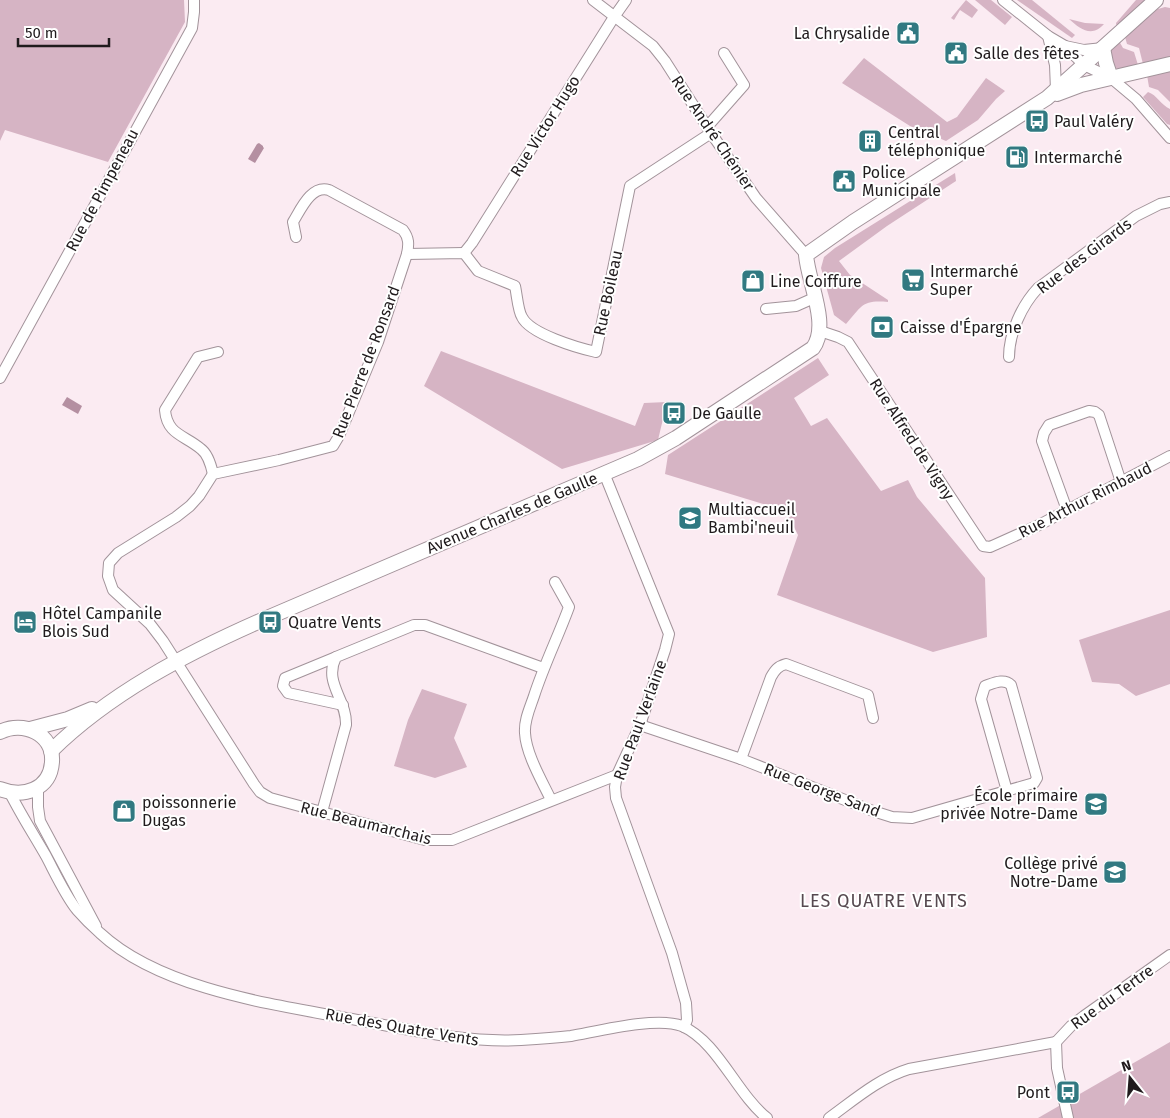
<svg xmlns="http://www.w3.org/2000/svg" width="1170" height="1118" viewBox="0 0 1170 1118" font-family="'Fira Sans',sans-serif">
  <rect width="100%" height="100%" fill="#fbebf2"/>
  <g fill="#d6b4c4">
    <polygon points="0,0 184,0 185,22 108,162 5,130 0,141"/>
    <polygon points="966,0 978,10 972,18 960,10 954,20 951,18"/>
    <polygon points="975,0 991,0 1012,17 1005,25"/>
    <polygon points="1017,0 1032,0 1075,35 1072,38"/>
    <polygon points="1136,0 1147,0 1117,28 1116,23"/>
    <polygon points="1165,7 1170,8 1170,58 1143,64 1139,48 1127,44 1125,37 1151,11"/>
    <path d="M1069,19L1085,23L1104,24C1092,38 1080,29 1069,19Z"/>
    <path d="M1119,41L1123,48L1134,52L1138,65L1121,70L1115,68C1109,55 1107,51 1119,41Z"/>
    <polygon points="864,58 947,122 957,117 986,78 1005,91 996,99 978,120 946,141 910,126 842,83"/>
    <polygon points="1170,70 1170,102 1158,90 1149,87 1147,75"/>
    <path d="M1148,92C1157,95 1161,105 1170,109V125L1167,124L1143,97Z"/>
    <path d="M955,173L956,181L887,226L839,261L850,275L888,300V302C862,300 863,305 846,324L834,315L821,268L824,257L835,248Z"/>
    <polygon points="441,351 635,426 644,403 667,402 658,440 562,469 424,386"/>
    <polygon points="818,358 829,375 794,398 811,426 827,418 881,491 908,480 917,497 985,578 987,637 933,652 777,595 798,535 786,511 665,474 668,455"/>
    <polygon points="1170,610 1170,684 1136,696 1119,684 1092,682 1079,640"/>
    <polygon points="422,689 467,704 454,738 467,767 435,778 394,766 408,720"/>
    <polygon points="1170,1042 1170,1118 1038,1118"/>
  </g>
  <g fill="#b48fa1">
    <polygon points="259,143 263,146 263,147 264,148 255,163 248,159 257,144"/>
    <polygon points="67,397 82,406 78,414 62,405"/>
  </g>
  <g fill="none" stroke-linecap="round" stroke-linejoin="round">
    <g stroke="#a2939a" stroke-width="12">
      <g id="street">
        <polyline points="593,0 653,46 665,61 711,133 756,198 806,255"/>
        <polyline points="1003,0 1048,36 1065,46 1084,65 1111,78 1136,99 1170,138"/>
        <polyline points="1048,36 1055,65 1056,90"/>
        <polyline points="1065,46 1084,50 1103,48"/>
        <polyline points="707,127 744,85 724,53"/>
        <path d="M296,237L293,222C301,209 311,185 329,190L403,230C409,238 409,244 407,254L378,342L339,436L333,446L279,460L213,474L199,496L190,506L176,517L118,553L109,563L108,576L113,590L150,624L163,641L254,784L260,792L270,798L425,840H452L617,775"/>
        <polyline points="464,253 472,243 614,17 626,0"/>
        <path d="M407,254L464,253L478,271L515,286C517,295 518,311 522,317C530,334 578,348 596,352L630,186L711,133"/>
        <polyline points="766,309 796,306 814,298"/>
        <polyline points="820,331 838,337 848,342 983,546 990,547 1039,525 1170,456"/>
        <path d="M1009,357C1009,333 1022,305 1038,288L1136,216L1160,204L1170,202"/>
        <polyline points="0,378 192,28 194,12 194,0"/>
        <polyline points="604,473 669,634 665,650 640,725 617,775 615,787 616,798 672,953 686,1003 687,1020 684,1027"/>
        <path d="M213,474C211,465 208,454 201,449C185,435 167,435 165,410L198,357L218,352"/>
        <polyline points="1067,510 1042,441 1044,433 1049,425 1089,411 1095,412 1099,415 1121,482"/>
        <polyline points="336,657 285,678 283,686 288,693 343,705"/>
        <path d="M640,725L741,759L873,811L892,817L912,818L1034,783L1037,778L1011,685C1004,678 994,683 985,686L981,699L1007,791"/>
        <path d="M741,759L771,677C775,670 778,666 786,664L868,695L873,718"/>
        <polyline points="38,787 38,807 40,821 96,926"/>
        <path d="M10,793C21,815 34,835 46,856C55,873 65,895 77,910C84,918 92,926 100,933C161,990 277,1005 357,1020C412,1030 465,1043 521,1040C538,1039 554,1038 571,1036C599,1031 657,1016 682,1026C718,1042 736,1093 767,1118"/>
        <path d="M551,800C542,781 526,754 525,733C524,720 530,708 534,696C544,665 558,637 569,607L555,582"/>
        <path d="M322,812L346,725C347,699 323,683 336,657L414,625H425L543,668"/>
        <polyline points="1056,1042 1071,1026 1084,1016 1170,955"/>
        <polyline points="1056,1042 1057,1068 1068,1118"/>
        <path d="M829,1118C854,1100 879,1078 909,1069L1056,1042"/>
      </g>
    </g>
    <g stroke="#a2939a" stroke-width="16">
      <g id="secondary">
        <polyline points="1103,48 1106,63 1111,78"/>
        <polyline points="1057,94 1081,85 1170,64"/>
        <polyline points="30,729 68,719 92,709"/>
        <path d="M0,732C23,720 54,734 52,762C50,790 23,798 0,789"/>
        <path d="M51,751C109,694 185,654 260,621L638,459L676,438L813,348C830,325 808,282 806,255L853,222L1047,98L1156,0"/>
      </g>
    </g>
    <use href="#street" stroke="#fff" stroke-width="10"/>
    <use href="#secondary" stroke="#fff" stroke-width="14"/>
  </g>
  <defs>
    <g id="civic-square" transform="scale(1.25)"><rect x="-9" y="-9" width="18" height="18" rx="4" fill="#317981" stroke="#fff"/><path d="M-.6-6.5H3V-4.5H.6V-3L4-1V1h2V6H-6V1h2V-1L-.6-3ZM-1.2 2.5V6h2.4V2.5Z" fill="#fff"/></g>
    <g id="bus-square" transform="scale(1.25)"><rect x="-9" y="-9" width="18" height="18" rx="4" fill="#317981" stroke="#fff"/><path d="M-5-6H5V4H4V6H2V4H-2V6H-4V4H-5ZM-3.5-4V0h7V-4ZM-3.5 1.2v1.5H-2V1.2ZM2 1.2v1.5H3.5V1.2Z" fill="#fff"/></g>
    <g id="building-square" transform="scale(1.25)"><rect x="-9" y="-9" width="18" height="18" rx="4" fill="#317981" stroke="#fff"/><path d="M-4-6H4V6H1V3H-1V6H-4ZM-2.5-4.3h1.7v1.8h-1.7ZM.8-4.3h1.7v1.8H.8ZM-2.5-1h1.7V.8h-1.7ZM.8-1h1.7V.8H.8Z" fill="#fff"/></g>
    <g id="fuel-square" transform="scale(1.25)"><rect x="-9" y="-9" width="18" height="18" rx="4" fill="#317981" stroke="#fff"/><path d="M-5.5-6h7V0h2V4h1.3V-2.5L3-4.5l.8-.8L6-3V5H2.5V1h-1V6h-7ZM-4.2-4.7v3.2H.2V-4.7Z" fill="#fff"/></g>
    <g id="supermarket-square" transform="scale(1.25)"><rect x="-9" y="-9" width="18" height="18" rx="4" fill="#317981" stroke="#fff"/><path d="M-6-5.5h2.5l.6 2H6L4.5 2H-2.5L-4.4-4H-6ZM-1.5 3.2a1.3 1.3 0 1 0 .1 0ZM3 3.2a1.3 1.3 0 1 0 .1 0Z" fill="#fff"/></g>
    <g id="shop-square" transform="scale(1.25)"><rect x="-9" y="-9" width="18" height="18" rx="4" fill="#317981" stroke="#fff"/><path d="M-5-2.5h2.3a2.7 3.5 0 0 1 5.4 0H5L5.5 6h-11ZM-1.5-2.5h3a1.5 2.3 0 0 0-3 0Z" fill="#fff"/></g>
    <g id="bank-square" transform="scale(1.25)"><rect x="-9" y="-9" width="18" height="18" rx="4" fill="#317981" stroke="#fff"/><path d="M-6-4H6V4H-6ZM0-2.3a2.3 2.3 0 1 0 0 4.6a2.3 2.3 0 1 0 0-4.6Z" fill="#fff"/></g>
    <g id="school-square" transform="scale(1.25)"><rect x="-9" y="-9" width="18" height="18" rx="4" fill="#317981" stroke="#fff"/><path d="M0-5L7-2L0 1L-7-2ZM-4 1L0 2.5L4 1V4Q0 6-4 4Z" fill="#fff"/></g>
    <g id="hotel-square" transform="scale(1.25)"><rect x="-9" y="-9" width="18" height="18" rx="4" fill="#317981" stroke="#fff"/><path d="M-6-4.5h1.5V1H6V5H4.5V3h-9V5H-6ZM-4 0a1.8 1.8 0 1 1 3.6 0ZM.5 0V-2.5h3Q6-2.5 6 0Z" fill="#fff"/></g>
  </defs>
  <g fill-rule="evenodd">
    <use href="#civic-square" x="908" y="33"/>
    <use href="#civic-square" x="956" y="53"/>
    <use href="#bus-square" x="1037" y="121"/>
    <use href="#building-square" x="870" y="141"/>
    <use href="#fuel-square" x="1017" y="157"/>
    <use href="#civic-square" x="844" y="181"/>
    <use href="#supermarket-square" x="913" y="280"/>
    <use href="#shop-square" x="753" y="281"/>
    <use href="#bank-square" x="882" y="327"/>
    <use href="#bus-square" x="674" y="413"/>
    <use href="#school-square" x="690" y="518"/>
    <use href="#hotel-square" x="25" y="622"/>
    <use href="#bus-square" x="270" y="622"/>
    <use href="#school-square" x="1096" y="804"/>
    <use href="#shop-square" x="124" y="811"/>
    <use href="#school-square" x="1115" y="872"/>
    <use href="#bus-square" x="1068" y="1092"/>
  </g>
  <g text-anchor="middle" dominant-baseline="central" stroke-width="4" stroke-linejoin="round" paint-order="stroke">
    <g font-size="16" fill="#201b1d" stroke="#fff" text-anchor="start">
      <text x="890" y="33" text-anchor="end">La Chrysalide</text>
      <text x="974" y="53">Salle des fêtes</text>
      <text x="1054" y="121">Paul Valéry</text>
      <text x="888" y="132">Central<tspan x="888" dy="18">téléphonique</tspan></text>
      <text x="1034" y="157">Intermarché</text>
      <text x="862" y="172">Police<tspan x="862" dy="18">Municipale</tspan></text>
      <text x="930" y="271">Intermarché<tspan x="930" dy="18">Super</tspan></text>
      <text x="770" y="281">Line Coiffure</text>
      <text x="900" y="327">Caisse d'Épargne</text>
      <text x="692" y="413">De Gaulle</text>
      <text x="708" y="509">Multiaccueil<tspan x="708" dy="18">Bambi'neuil</tspan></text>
      <text x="42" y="613">Hôtel Campanile<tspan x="42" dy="18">Blois Sud</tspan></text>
      <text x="288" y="622">Quatre Vents</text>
      <text x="1078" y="795" text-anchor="end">École primaire<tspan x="1078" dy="18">privée Notre-Dame</tspan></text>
      <text x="142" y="802">poissonnerie<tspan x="142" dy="18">Dugas</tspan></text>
      <text x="1098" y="863" text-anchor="end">Collège privé<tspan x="1098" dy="18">Notre-Dame</tspan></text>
      <text x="1050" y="1092" text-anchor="end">Pont</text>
    </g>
    <g font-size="16" fill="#201b1d" stroke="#fff">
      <text transform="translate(545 126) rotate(-58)">Rue Victor Hugo</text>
      <text transform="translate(713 133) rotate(56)">Rue André Chénier</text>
      <text transform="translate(102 190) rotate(-62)">Rue de Pimpeneau</text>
      <text transform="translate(1084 256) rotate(-37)">Rue des Girards</text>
      <text transform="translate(608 293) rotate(-78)">Rue Boileau</text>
      <text transform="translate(366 362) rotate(-69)">Rue Pierre de Ronsard</text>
      <text transform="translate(912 439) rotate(57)">Rue Alfred de Vigny</text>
      <text transform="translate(1085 500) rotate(-27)">Rue Arthur Rimbaud</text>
      <text transform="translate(512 513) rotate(-23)">Avenue Charles de Gaulle</text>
      <text transform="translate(640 720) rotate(-70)">Rue Paul Verlaine</text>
      <text transform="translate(822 790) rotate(21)">Rue George Sand</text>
      <text transform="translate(366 823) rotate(14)">Rue Beaumarchais</text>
      <text transform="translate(1112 997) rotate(-36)">Rue du Tertre</text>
      <text transform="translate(402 1027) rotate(10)">Rue des Quatre Vents</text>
    </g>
    <g font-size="18" letter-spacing="1" fill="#574950" stroke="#fff">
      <text x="884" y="901">LES QUATRE VENTS</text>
    </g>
  </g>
  <g transform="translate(1130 1078) rotate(343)" stroke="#ffffff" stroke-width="4" paint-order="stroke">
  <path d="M0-4L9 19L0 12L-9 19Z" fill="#201b1d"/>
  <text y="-8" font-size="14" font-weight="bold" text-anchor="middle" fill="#201b1d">N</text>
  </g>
  <path d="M18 38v8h91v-8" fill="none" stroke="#201b1d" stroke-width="2.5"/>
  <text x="25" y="38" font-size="15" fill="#201b1d" stroke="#ffffff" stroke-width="4" paint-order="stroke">50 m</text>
</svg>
